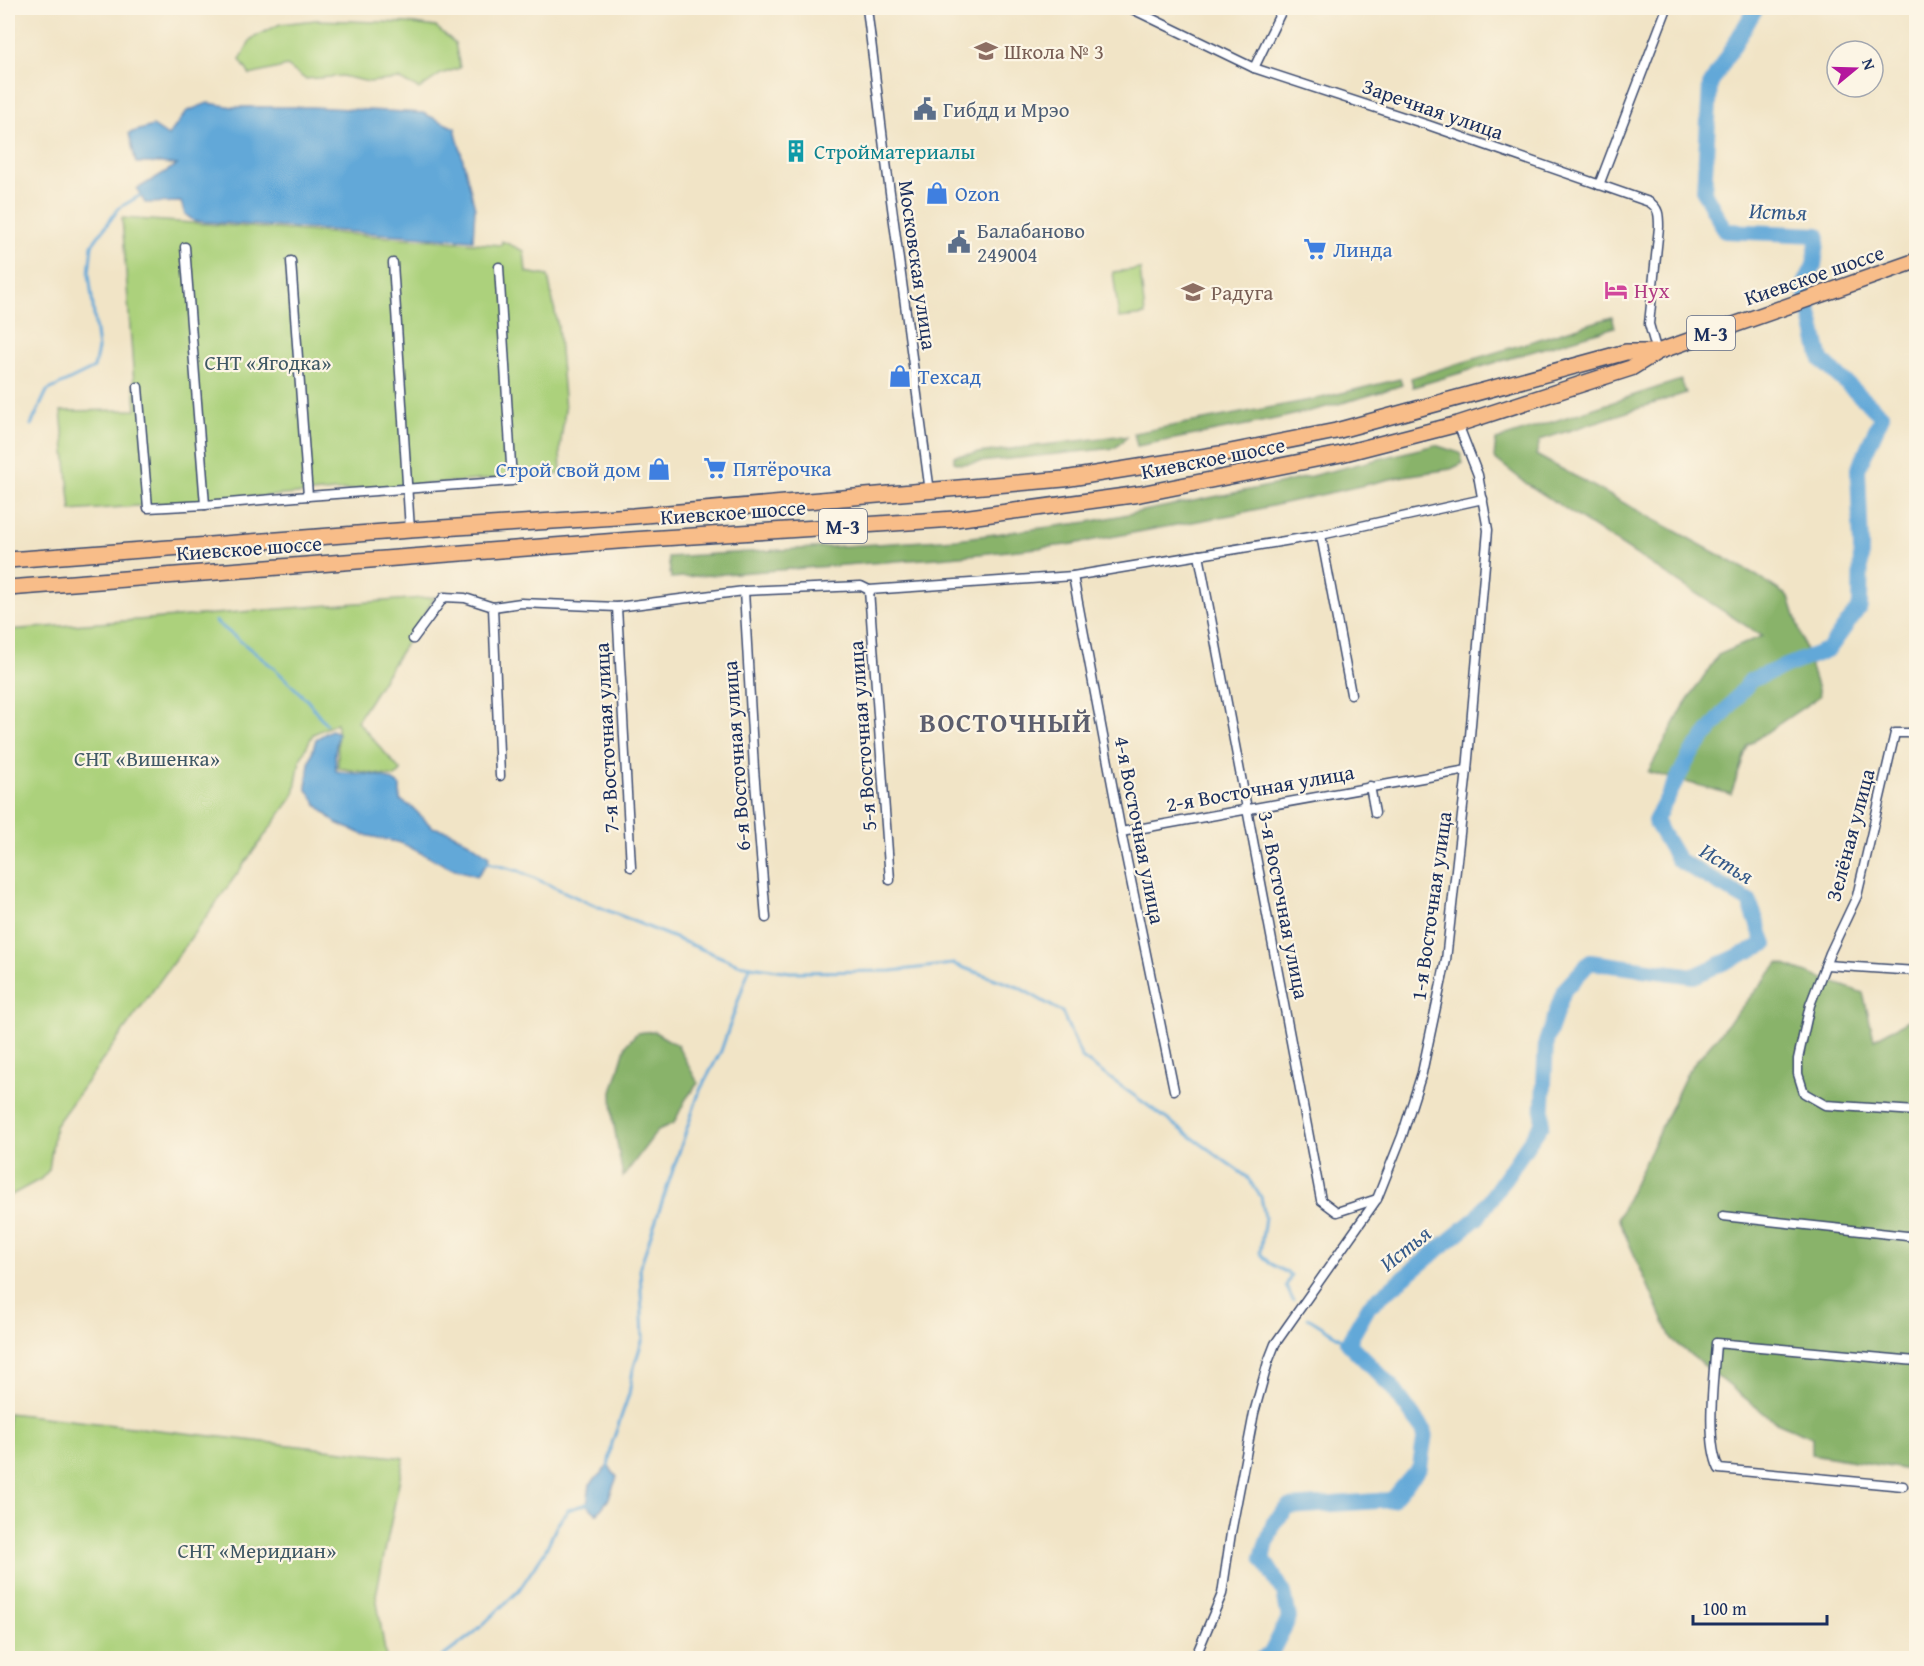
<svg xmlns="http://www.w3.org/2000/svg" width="1924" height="1666" viewBox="0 0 1924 1666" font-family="'Gentium Book Plus',serif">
  <rect width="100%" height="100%" fill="#fcf5e5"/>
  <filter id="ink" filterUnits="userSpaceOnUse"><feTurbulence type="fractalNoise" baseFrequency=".0167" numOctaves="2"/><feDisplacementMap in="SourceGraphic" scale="12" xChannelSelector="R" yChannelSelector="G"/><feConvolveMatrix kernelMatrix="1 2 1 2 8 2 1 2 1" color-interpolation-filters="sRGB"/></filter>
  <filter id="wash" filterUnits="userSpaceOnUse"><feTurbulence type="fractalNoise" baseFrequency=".008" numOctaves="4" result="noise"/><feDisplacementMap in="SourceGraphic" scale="24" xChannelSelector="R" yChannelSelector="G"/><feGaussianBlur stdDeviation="1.35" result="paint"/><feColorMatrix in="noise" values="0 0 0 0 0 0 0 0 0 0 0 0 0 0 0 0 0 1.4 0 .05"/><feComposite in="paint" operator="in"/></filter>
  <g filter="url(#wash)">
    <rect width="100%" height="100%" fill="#f1e4c6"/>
    <g fill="#acd17b" stroke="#64806c" stroke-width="1.5">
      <polygon points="316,20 406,23 436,27 455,43 460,68 441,74 419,89 399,79 369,82 342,76 305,79 287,66 250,75 240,60 251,39 280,24"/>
      <polygon points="122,218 501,245 502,241 524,251 526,272 548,276 558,327 565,409 560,449 561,474 71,511 61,411 136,410"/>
      <polygon points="1140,269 1145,315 1119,318 1113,272"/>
      <polygon points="435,597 357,721 401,771 395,777 338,768 337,723 313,734 300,760 294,795 55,1126 49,1170 41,1179 8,1197 8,630"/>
      <polygon points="8,1413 404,1458 376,1595 386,1658 8,1658"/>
    </g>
    <g fill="#89b36b" stroke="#527164" stroke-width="1.5">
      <polygon points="1612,317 1615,327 1413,387 1411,378"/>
      <path d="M1400,379L1402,385C1316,414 1226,429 1137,446L1134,433L1321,398Z"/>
      <polygon points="1681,380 1686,393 1540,440 1536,455 1754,574 1789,597 1820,696 1748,745 1731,794 1648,772 1684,706 1718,655 1762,636 1527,484 1494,458 1496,440"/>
      <polygon points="1118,436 1127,437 1115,448 961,464 954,462 954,456"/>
      <polygon points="1435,445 1460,453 1463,463 1451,469 1404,476 1236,514 1067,545 950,557 671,578 668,557 957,539 1088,522 1279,484"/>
      <polygon points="1779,963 1863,993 1874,1039 1916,1016 1916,1471 1812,1454 1812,1437 1774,1421 1672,1340 1618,1218 1688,1071"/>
      <polygon points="653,1031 677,1045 698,1083 686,1099 674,1123 658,1130 623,1177 613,1120 612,1092 626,1045 637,1033"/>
    </g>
    <g fill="#62a8d8" stroke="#3e6c9b" stroke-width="1.5">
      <polygon points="208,103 233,107 312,107 423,113 455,128 475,208 473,240 194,221 185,214 181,202 145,203 137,189 177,165 162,163 136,163 129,133 153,126 168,136 187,111"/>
      <path d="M331,730L338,733L335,753L336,771C358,776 381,770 400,786V800L412,807L432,827L448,831L469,842L489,856L488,863L477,876L451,868L401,843L365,835L336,823L318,806L306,788L309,764L316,739Z"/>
      <polygon points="608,1466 617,1477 608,1500 597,1514 587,1505 590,1484"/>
    </g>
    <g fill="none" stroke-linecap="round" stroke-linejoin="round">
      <g stroke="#62a8d8" stroke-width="3">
        <polyline points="31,425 47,391 94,368 98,349 89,273 92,245 119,208 141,195"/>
        <polyline points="215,621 274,668 307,700 326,724"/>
        <polyline points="485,862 519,871 582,900 738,964 790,972 892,971 953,964 1018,987 1062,1012 1082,1058 1247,1177 1261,1197 1265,1217 1260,1253 1269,1263 1291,1275 1286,1286 1293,1300"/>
        <polyline points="1308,1318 1348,1343"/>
        <polyline points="608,1467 612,1443 629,1394 633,1370 643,1338 640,1267 700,1090 721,1051 750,966"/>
        <polyline points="441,1658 474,1633 519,1590 545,1551 558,1523 568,1510 589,1503"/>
      </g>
      <polyline stroke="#62a8d8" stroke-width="16" points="1263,1658 1270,1655 1289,1618 1284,1593 1262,1557 1274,1522 1289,1507 1392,1500 1420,1467 1425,1433 1392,1387 1348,1343 1369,1306 1478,1217 1542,1124 1546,1042 1564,990 1590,962 1694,976 1765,944 1749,901 1678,860 1655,821 1690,755 1751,680 1829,649 1860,606 1861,547 1858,469 1882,416 1821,360 1804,286 1814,265 1818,235 1725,231 1704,192 1710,85 1756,8"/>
    </g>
  </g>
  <g filter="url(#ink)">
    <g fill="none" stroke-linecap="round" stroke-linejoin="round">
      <g stroke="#3b4a6e" stroke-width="11">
        <g id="street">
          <polyline points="867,8 883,140 930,492"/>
          <path d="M1130,8L1254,68L1428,125L1649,202C1659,208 1659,215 1659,227L1649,324L1657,352"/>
          <polyline points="1254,68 1283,8"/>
          <polyline points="1599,185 1667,8"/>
          <polyline points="185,247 205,505 308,496"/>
          <polyline points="291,261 308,496 512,481 499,267"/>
          <polyline points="393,263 410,530"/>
          <polyline points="138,387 148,508 205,505"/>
          <polyline points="1321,535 1351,694"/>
          <polyline points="1199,555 1321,1200 1337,1212 1377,1199"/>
          <polyline points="1073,576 1121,832 1174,1090"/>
          <polyline points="869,590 890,880"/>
          <polyline points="744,591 754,769 766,918"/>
          <polyline points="493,607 500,776"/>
          <polyline points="617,607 631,867"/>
          <polyline points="413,639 444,597 465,598 493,607 521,603 617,607 744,591 861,586 869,590 1073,576 1321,535 1483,499"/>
          <polyline points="1916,733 1895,733 1857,896 1830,953 1810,1005 1798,1059 1798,1074 1804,1093 1825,1105 1916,1111"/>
          <polyline points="1370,786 1375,813"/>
          <polyline points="1121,832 1467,770"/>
          <polyline points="1826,965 1916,971"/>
          <polyline points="1723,1216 1916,1237"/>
          <path d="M1903,1486L1719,1469C1705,1440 1714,1376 1716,1343L1916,1361"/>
          <polyline points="1195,1658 1222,1594 1231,1533 1254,1413 1268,1362 1275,1344 1377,1199 1402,1136 1422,1073 1446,960 1467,770 1488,530 1478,475 1458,424"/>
        </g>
      </g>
      <g stroke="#3b4a6e" stroke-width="18">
        <g id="highway">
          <polyline points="8,560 410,530 633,516 1064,479 1220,454 1336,431 1626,352 1657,352"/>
          <polyline points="8,588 631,540 955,519 1140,494 1341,454 1458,424 1631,368 1657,352 1916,261"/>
        </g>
      </g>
      <use href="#street" stroke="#fff" stroke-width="8"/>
      <use href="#highway" stroke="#f8bd89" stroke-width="15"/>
    </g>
  </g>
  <defs>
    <g id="school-bare" transform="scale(1.8)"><path d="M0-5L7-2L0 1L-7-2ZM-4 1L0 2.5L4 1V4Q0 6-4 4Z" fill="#8d6e63" stroke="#fcf5e5" stroke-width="2.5" paint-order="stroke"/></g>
    <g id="civic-bare" transform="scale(1.8)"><path d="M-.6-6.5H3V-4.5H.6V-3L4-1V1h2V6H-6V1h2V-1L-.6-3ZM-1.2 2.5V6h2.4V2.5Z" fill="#5c6f8a" stroke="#fcf5e5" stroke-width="2.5" paint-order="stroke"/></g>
    <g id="building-bare" transform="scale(1.8)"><path d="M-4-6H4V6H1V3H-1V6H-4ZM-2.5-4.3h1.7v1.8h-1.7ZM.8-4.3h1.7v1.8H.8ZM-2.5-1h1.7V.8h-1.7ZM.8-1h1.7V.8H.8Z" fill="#0f9aa8" stroke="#fcf5e5" stroke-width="2.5" paint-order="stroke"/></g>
    <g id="shop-bare" transform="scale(1.8)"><path d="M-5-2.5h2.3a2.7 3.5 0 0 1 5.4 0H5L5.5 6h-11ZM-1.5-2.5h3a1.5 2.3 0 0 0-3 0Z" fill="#3f7fe0" stroke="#fcf5e5" stroke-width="2.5" paint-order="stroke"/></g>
    <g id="supermarket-bare" transform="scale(1.8)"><path d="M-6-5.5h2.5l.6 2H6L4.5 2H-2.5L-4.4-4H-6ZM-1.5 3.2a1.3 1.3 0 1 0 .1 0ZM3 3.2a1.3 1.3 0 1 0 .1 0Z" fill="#3f7fe0" stroke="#fcf5e5" stroke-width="2.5" paint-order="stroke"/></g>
    <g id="hotel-bare" transform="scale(1.8)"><path d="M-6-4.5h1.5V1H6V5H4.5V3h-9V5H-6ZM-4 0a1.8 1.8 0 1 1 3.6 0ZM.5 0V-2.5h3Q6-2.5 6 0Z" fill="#d1479c" stroke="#fcf5e5" stroke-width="2.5" paint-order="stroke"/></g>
  </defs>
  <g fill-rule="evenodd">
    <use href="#school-bare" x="986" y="51"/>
    <use href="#civic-bare" x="925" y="109"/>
    <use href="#building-bare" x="796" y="151"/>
    <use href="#shop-bare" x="937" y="193"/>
    <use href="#civic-bare" x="959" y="242"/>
    <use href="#supermarket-bare" x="1315" y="249"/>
    <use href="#hotel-bare" x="1616" y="290"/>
    <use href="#school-bare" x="1193" y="292"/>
    <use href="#shop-bare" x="900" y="376"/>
    <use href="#supermarket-bare" x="715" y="468"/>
    <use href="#shop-bare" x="659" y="469"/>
  </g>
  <g text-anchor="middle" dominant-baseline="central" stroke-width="4.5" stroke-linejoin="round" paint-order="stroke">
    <g fill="#fcf5e5" stroke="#5e6a86" stroke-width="1.5">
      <rect x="1687" y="316" width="48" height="34" rx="4.5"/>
      <rect x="819" y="509" width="48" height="34" rx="4.5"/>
    </g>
    <g font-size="20" font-weight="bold" fill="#1b2f5e">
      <text x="1711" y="333">М-3</text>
      <text x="843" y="526">М-3</text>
    </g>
    <g font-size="21" fill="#785e54" stroke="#fcf5e5" text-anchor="start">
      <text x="1004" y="51">Школа № 3</text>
      <text x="1211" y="292">Радуга</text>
    </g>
    <g font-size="21" fill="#4e5e75" stroke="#fcf5e5" text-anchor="start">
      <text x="943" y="109">Гибдд и Мрэо</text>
      <text x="977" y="230">Балабаново<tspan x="977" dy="24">249004</tspan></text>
    </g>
    <g font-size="21" fill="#1b2f5e" stroke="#fcf5e5">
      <text transform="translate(1433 109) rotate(19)">Заречная улица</text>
      <text transform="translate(918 265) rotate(82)">Московская улица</text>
      <text transform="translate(1814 275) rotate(-19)">Киевское шоссе</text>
      <text transform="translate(1213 458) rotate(-11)">Киевское шоссе</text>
      <text transform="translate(733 512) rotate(-4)">Киевское шоссе</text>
      <text transform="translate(249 548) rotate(-4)">Киевское шоссе</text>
      <text transform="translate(862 736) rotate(-94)">5-я Восточная улица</text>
      <text transform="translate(606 738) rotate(-93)">7-я Восточная улица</text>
      <text transform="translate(736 756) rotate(-94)">6-я Восточная улица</text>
      <text transform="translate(1260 788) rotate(-10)">2-я Восточная улица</text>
      <text transform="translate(1140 830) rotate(79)">4-я Восточная улица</text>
      <text transform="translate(1850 835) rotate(-75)">Зелёная улица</text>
      <text transform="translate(1284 905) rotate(79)">3-я Восточная улица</text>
      <text transform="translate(1431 906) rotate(-82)">1-я Восточная улица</text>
    </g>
    <g font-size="21" fill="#0d838f" stroke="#fcf5e5" text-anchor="start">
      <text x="814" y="151">Стройматериалы</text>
    </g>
    <g font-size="21" fill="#366cbe" stroke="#fcf5e5" text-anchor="start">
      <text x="955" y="193">Ozon</text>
      <text x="1333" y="249">Линда</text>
      <text x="918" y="376">Техсад</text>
      <text x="733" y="468">Пятёрочка</text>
      <text x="641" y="469" text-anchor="end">Строй свой дом</text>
    </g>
    <g font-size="21" fill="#b23c85" stroke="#fcf5e5" text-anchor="start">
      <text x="1634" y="290">Нух</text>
    </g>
    <g font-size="21" fill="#3f5865" stroke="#fcf5e5">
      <text x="268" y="362">СНТ «Ягодка»</text>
      <text x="147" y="758">СНТ «Вишенка»</text>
      <text x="257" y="1550">СНТ «Меридиан»</text>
    </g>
    <g font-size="22" font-style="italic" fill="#345989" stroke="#fcf5e5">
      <text transform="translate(1778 211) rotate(2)">Истья</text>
      <text transform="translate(1727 863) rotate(31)">Истья</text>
      <text transform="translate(1405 1248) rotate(-39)">Истья</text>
    </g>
    <g font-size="27" font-weight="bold" letter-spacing="1.5" fill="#5c5e6e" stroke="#fcf5e5">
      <text x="1006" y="722">ВОСТОЧНЫЙ</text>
    </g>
  </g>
  <rect width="1924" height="1666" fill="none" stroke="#fcf5e5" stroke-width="30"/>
  <g transform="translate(1855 69) rotate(71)"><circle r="28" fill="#fcf5e5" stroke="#a2a6af" stroke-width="1.5"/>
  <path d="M0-4.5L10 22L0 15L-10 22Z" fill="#b5179e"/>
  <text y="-9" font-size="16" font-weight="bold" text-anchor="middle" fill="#1b2f5e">N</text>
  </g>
  <path d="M1693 1615v9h134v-9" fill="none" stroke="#1b2f5e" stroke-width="3"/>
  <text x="1702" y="1615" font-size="18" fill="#1b2f5e" stroke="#fcf5e5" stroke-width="4.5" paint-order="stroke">100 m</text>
</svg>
